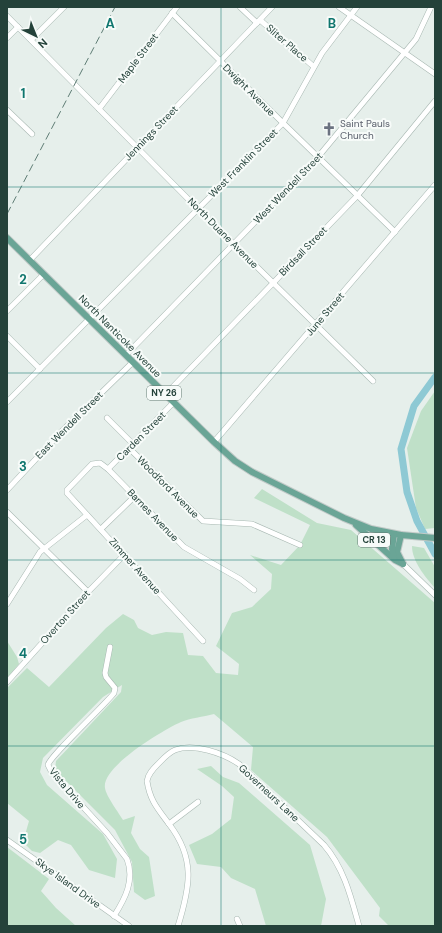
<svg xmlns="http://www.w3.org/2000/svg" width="442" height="933" viewBox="0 0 442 933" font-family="'DM Sans',sans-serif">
  <rect width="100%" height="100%" fill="#e6efeb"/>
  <g fill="#bfe0c8">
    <polygon points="435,391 435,528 425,529 416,508 407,448 421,411"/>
    <path d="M262,489L317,523L351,530L435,603V926H389L379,916L380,908L327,837L251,770L253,747L214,714C203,717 190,718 181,722C163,730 101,767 105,788C106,796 119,813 123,820L135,816L131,833L140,849L149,857L155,896L145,900L134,892L132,862L115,830L55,770L56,761L121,692L122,685L103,697L43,758L40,772L47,785L103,834L117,859L115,878L89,870L71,845L58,840L40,853L32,851L23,842L29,821L7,803V688L27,668L49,687L106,628L123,614L134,620L138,628L152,635L166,632L183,633L188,655L203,656L216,673L238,675L239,664L216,646L232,613L252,607L271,589L272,574L250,555L281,565L300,545L310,525L254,498Z"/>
    <path d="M412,546L424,548L435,567V588C425,577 412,561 412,546Z"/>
    <polygon points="7,641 17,657 19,664 7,678"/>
    <polygon points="211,766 223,777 239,783 310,845 326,899 321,926 266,926 255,889 231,878 221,867 197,864 189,845 212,834 231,819 234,797 222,786 197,769"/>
    <polygon points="7,847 49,879 41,891 56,908 76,926 7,926"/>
  </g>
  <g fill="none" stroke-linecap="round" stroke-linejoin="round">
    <polyline stroke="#8ec9d4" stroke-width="7" points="435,377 414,406 401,449 407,492 417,521 435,554"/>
    <g stroke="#a8b8b2" stroke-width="6">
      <g id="minor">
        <polyline points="240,7 257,23"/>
        <polyline points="339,7 435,74"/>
        <polyline points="172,13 283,123 395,232"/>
        <polyline points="7,16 198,209 373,381"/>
        <polyline points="260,20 313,66"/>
        <polyline points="7,38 18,27"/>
        <polyline points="31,40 64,7"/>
        <polyline points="99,109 177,7"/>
        <polyline points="7,110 32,134"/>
        <polyline points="30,260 272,7"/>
        <polyline points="7,311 44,274"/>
        <polyline points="7,336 40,369"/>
        <polyline points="126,355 318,157 416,39 431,7"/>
        <polyline points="166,394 357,196 435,101"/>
        <polyline points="7,402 283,123 322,53 357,7"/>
        <polyline points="107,418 133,444"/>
        <polyline points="214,442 435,185"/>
        <polyline points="129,448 203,521 252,524 300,545"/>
        <polyline points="108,469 174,402"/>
        <polyline points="7,490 61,432 133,362"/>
        <polyline points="7,512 88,592"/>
        <polyline points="101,529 135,496"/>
        <polyline points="403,564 435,595"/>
        <polyline points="7,604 40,552 87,515"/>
        <polyline points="203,641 67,493 67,490 92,464 100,463 108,469 184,547 240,579 254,590"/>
        <path d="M110,647L105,673L106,677L115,688L114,693C105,705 49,757 48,765L52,773L107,833L127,859C135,880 125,899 114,916"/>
        <polyline points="7,682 88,592 125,554"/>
        <polyline points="169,824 198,802"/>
        <polyline points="7,840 129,926"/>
        <polyline points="237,919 240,926"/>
        <path d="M178,926C190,887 196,859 169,824C158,809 150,801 147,781C148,774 153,769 158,764C163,759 168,753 175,750C194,743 223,753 239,764L324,845C344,868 351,897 359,926"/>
      </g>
    </g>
    <g stroke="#c2cac8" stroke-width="8">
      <g id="major">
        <polyline points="7,238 214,442 235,461 252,472 344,518 371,529 401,535 435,538"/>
        <polyline points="356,525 395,560 403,564"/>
        <polyline points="401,535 397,552 403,564"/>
        <polyline points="394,557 392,549 394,534"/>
      </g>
    </g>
    <use href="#minor" stroke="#fff" stroke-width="5"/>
    <use href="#major" stroke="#6aa596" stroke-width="6"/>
    <polyline stroke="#5f7d75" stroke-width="1" stroke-dasharray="8 4" stroke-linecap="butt" points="7,214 115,7"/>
  </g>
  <path fill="none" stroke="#0f766e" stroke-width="1" stroke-opacity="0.55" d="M221,7V926M7,187H435M7,373H435M7,560H435M7,746H435"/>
  <defs>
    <g id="church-bare" transform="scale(1.08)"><path d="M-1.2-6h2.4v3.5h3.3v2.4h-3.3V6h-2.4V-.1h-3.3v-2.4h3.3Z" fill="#6b7280" stroke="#f7fbf9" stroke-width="2.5" paint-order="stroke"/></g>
  </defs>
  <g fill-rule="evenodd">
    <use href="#church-bare" x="329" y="129"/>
  </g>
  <g text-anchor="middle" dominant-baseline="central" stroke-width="4" stroke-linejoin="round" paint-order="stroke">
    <g fill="#f7fbf9" stroke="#637a73" stroke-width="1">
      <rect x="147" y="386" width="34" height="14" rx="3"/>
      <rect x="358" y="533" width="32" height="14" rx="3"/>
    </g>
    <g font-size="9" font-weight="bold" fill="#24423a">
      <text x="164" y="393">NY 26</text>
      <text x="374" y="540">CR 13</text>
    </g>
    <g font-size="10" fill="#24423a" stroke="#f7fbf9">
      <text transform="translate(287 43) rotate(41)">Sliter Place</text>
      <text transform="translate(138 58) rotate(-53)">Maple Street</text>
      <text transform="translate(249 90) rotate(45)">Dwight Avenue</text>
      <text transform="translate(151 133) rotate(-46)">Jennings Street</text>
      <text transform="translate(243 163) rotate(-45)">West Franklin Street</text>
      <text transform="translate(288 188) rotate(-46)">West Wendell Street</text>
      <text transform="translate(223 233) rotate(45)">North Duane Avenue</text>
      <text transform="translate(303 251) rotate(-46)">Birdsall Street</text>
      <text transform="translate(325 314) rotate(-50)">June Street</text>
      <text transform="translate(120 336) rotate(45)">North Nanticoke Avenue</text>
      <text transform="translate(69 425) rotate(-45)">East Wendell Street</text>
      <text transform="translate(141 436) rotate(-45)">Carden Street</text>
      <text transform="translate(168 487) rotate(45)">Woodford Avenue</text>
      <text transform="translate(153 515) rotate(46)">Barnes Avenue</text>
      <text transform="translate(135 566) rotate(48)">Zimmer Avenue</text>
      <text transform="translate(65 617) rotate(-48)">Overton Street</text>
      <text transform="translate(67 788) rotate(50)">Vista Drive</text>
      <text transform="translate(269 793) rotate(43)">Governeurs Lane</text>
      <text transform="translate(68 883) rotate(36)">Skye Island Drive</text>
    </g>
    <g font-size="10" fill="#5b616d" stroke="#f7fbf9" text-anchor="start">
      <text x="340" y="123">Saint Pauls<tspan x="340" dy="12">Church</tspan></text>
    </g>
  </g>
  <g font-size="13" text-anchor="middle" font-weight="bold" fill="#0f766e" stroke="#f7fbf9" stroke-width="4" stroke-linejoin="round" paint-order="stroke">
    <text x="110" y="28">A</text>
    <text x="332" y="28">B</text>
    <text x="23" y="98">1</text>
    <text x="23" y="284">2</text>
    <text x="23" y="471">3</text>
    <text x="23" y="658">4</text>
    <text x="23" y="844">5</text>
  </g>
  <rect width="442" height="933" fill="none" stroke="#24423a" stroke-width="16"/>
  <g transform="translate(36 36) rotate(137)" stroke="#f7fbf9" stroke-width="3" paint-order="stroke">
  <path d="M0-3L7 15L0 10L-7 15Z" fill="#24423a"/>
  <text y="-6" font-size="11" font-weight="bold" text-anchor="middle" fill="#24423a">N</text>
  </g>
</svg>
